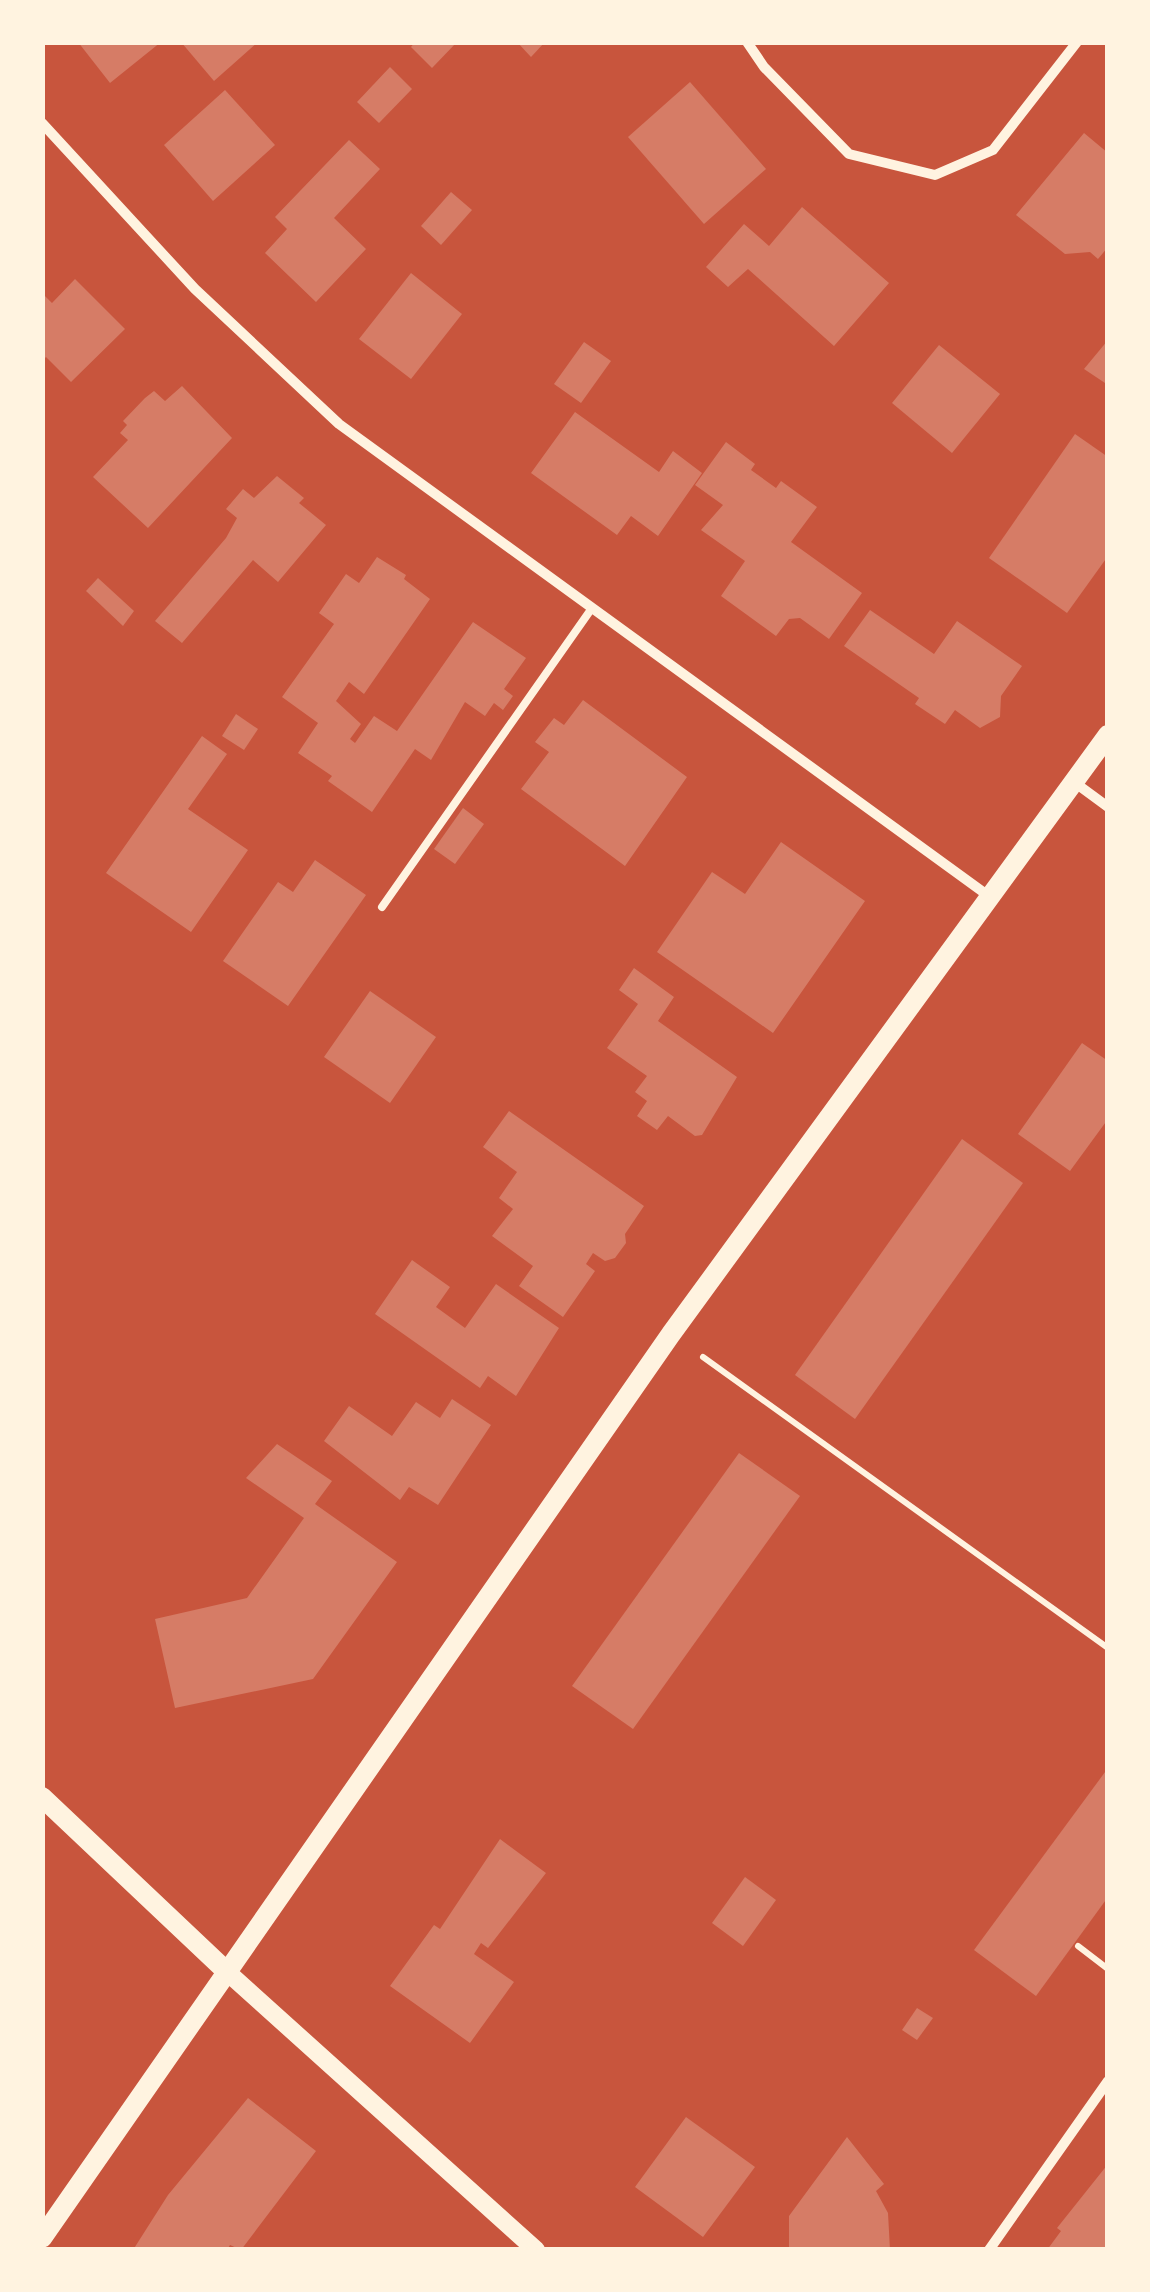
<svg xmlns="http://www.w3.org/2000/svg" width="1150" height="2292" viewBox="0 0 1150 2292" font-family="Arial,sans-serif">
  <rect width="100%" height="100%" fill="#c8553d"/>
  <g fill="#d67c66">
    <polygon points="78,42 161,42 110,83"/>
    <polygon points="181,42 258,42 214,81"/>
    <polygon points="415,42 457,42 432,68 411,47"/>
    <polygon points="517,42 545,42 531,57"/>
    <polygon points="390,67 412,89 379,123 357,102"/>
    <polygon points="690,82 766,169 704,224 628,137"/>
    <polygon points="225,90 275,145 213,201 164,145"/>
    <polygon points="1084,133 1108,153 1108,247 1098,259 1090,252 1065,254 1016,215"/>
    <polygon points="349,140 380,169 334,218 366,249 316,302 265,253 287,229 275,217"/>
    <polygon points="451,192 472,210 441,245 421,226"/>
    <polygon points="802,207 889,283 834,346 748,269 728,287 706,267 744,224 769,246"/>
    <polygon points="411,273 462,314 411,379 359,339"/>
    <polygon points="75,279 125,329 71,382 46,357 42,361 42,293 52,303"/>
    <polygon points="1108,340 1108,385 1084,369"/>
    <polygon points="584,342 611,361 581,403 554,384"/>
    <polygon points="939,345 1000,394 952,453 892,403"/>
    <polygon points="182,386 232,438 148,528 93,477 128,440 120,433 127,425 123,421 145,398 154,391 165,401"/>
    <polygon points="575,412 659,472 673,451 702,473 658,536 631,516 617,535 531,473"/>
    <polygon points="1075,434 1108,457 1108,556 1067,613 989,558"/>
    <polygon points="726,442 755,464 751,470 776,488 781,481 817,507 791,542 862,593 829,639 800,618 789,619 776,636 721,596 745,561 701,530 723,505 695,485"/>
    <polygon points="277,476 304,498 299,503 326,525 278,582 253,560 182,643 155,621 226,538 237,518 226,509 243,489 254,498"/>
    <polygon points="377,557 406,575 404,579 430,599 364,694 349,682 336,701 361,724 350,739 355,743 374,716 397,731 473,622 526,658 504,689 513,696 503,710 494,703 485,716 465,702 431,760 415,749 372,812 328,781 332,776 298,753 318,723 282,697 334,624 319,613 346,574 359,583"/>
    <polygon points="98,578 134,611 123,626 86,591"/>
    <polygon points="870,610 934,654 957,621 1022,666 1001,696 1000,717 980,728 955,710 945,724 915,704 919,698 844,646"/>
    <polygon points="583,700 687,777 625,866 521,789 549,752 535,742 554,718 564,725"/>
    <polygon points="236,714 258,729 244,750 222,736"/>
    <polygon points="202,736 227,754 188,809 248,850 191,932 106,873"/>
    <polygon points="463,808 484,824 455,864 434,849"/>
    <polygon points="781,842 865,901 773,1033 657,952 712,872 745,894"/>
    <polygon points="315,860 366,895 288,1006 223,961 278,882 293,892"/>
    <polygon points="634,968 674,997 658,1021 737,1077 702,1135 695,1136 668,1116 657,1130 637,1116 647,1101 635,1092 647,1076 607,1048 638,1004 619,990"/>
    <polygon points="370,991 436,1037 390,1103 324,1057"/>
    <polygon points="1082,1043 1108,1061 1108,1119 1070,1171 1018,1134"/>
    <polygon points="509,1111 644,1206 625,1234 626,1243 615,1258 605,1261 593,1253 586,1264 595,1271 563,1317 519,1286 533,1266 492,1236 513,1209 499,1198 517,1172 483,1147"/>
    <polygon points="962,1139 1023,1183 855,1419 795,1375"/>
    <polygon points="412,1260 450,1287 436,1307 465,1328 496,1284 559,1328 516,1396 488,1376 480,1388 375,1314"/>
    <polygon points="452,1399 491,1425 438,1505 409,1487 400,1500 324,1441 349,1406 392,1436 416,1402 440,1418"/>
    <polygon points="277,1444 332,1481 315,1504 397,1562 313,1679 175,1708 155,1619 247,1598 304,1518 246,1478"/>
    <polygon points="739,1453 800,1496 633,1729 572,1686"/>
    <polygon points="1108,1768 1108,1897 1036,1996 974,1950"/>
    <polygon points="500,1839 546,1873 488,1948 481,1943 474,1954 514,1982 470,2043 390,1986 434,1925 440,1929"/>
    <polygon points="745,1877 776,1900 743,1946 712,1923"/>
    <polygon points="917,2008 933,2018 917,2040 902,2030"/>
    <polygon points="248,2098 316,2151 241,2250 230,2245 227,2250 133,2250 168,2195"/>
    <polygon points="686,2117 755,2167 703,2237 635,2187"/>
    <polygon points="847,2137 884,2184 876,2191 888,2213 890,2250 789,2250 789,2216"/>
    <polygon points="1108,2164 1108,2250 1047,2250 1061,2231 1057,2228"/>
  </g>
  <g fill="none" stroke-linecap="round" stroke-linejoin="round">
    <g stroke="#fff3e0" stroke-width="6">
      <polyline points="703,1357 1108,1648"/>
      <polyline points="1078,1946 1108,1969"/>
    </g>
    <polyline stroke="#fff3e0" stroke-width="8" points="382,907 592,608"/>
    <g stroke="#fff3e0" stroke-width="10">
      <polyline points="747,42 764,67 849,154 935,175 993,150 1077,42"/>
      <polyline points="42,123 195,289 339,424 990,897"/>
      <polyline points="1074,782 1108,807"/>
      <polyline points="989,2250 1108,2081"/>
    </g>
    <polyline stroke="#fff3e0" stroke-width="18" points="225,1970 536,2250"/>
    <g stroke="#fff3e0" stroke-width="20">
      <polyline points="42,1797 225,1970"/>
      <polyline points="42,2238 671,1334 1108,735"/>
    </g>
  </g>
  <rect width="1150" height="2292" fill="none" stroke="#fff3e0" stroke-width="90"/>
</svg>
